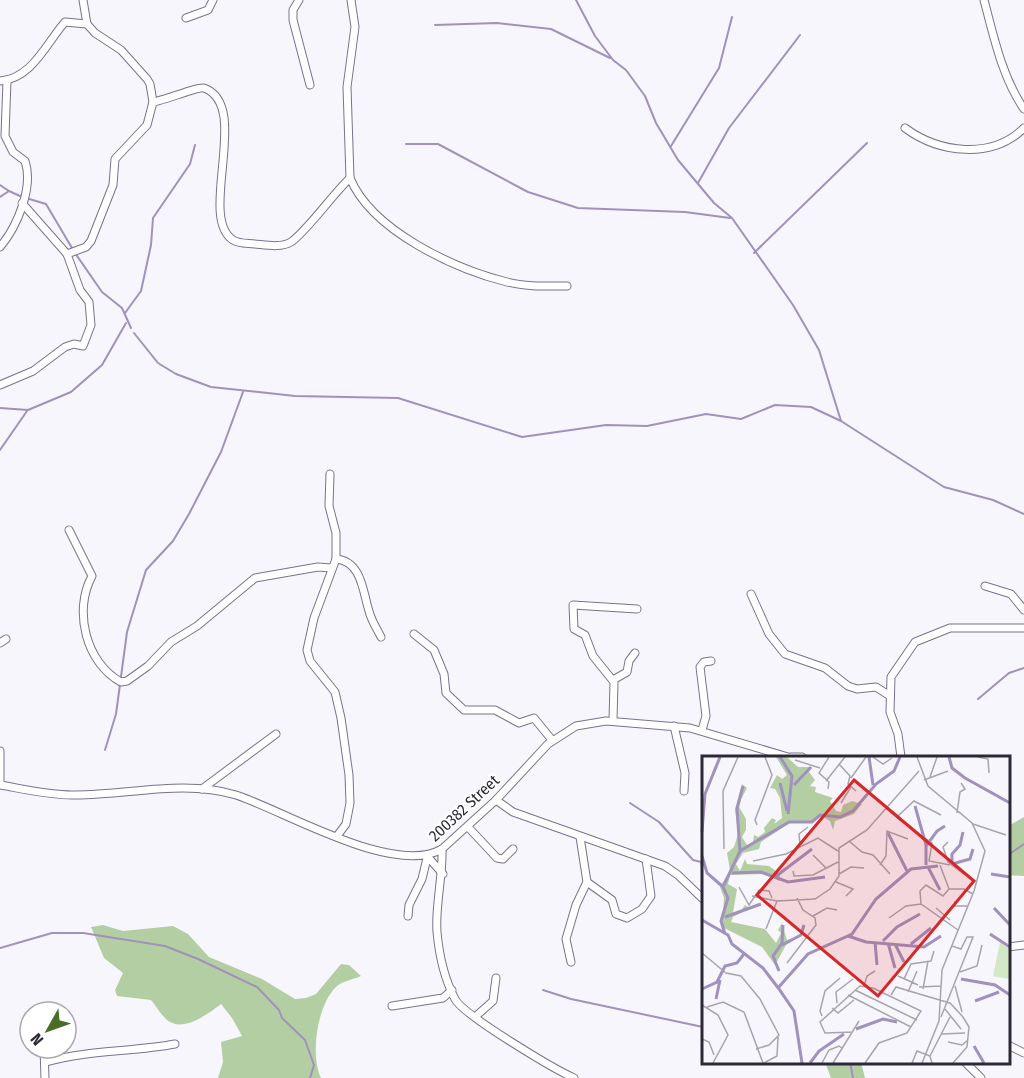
<svg xmlns="http://www.w3.org/2000/svg" width="1024" height="1078" viewBox="0 0 1024 1078" font-family="'Fira Sans Condensed',sans-serif">
  <rect width="100%" height="100%" fill="#f8f6fd"/>
  <g fill="#b4cea3">
    <polygon points="1024,817 1024,876 1008,875 1008,826"/>
    <path d="M103,925L123,931L173,926L188,934L209,957L262,979L295,999L306,998L316,994L341,964L349,965L361,976C352,980 341,981 335,988C317,1007 310,1055 321,1078H218L223,1062L221,1042L242,1036L232,1018L221,1004C208,1014 183,1033 167,1020C161,1015 156,1006 151,1000L117,996L115,990L123,973L104,958L91,927Z"/>
    <polygon points="825,1062 861,1062 865,1078 831,1078"/>
  </g>
  <g fill="none" stroke-linecap="round" stroke-linejoin="round">
    <g stroke="#a091bd" stroke-width="2">
      <polyline points="576,0 595,36 613,60 626,70 645,96 656,123 678,160 714,203 732,218 793,305 819,350 841,421"/>
      <polyline points="435,25 497,23 551,29 610,58"/>
      <polyline points="406,144 438,144 528,192 578,208 685,212 730,218"/>
      <polyline points="671,146 719,68 732,17"/>
      <polyline points="698,183 729,128 800,35"/>
      <polyline points="0,185 9,191"/>
      <polyline points="0,197 9,191 20,196"/>
      <polyline points="26,198 46,204 72,248"/>
      <polyline points="75,253 102,292 122,308 131,328"/>
      <polyline points="754,253 867,143"/>
      <polyline points="125,313 141,291 151,245 153,218 190,164 195,145"/>
      <polyline points="134,333 158,363 176,374 211,387 295,396 398,398 522,437 606,425 647,426 706,414 741,419 775,405 811,407 841,421 944,487 993,500 1024,514"/>
      <polyline points="0,408 28,410 71,392 102,365 126,323"/>
      <polyline points="0,450 27,411"/>
      <polyline points="978,699 1009,673 1024,668"/>
      <polyline points="105,750 116,714 127,632 146,570 173,541 189,514 221,452 243,392"/>
      <polyline points="630,803 659,822 693,860 701,862 703,873"/>
      <polyline points="1008,855 1024,844"/>
      <polyline points="0,948 52,933 83,933 165,946 198,959 257,987 279,1010 282,1018 305,1040 314,1065 310,1078"/>
      <polyline points="543,990 571,999 703,1027"/>
      <polyline points="826,1062 850,1064"/>
      <polyline points="850,1062 853,1078"/>
    </g>
    <g stroke="#7b7190" stroke-width="9">
      <g id="street">
        <path d="M83,0L87,24L95,33L121,50L147,79L150,84L153,102C163,101 199,86 204,88C252,105 197,217 233,240C239,244 248,243 255,244C266,245 281,248 291,242C306,232 333,194 350,178"/>
        <polyline points="299,0 293,10 293,20 310,85"/>
        <path d="M351,0L355,27L347,87L350,178C372,231 455,269 507,282C527,287 547,286 567,286"/>
        <path d="M984,0C994,37 1002,77 1024,109"/>
        <polyline points="186,18 208,10 213,0"/>
        <path d="M0,81C32,79 47,42 65,22L87,24"/>
        <path d="M905,128C939,153 992,160 1024,128"/>
        <path d="M0,247C17,227 34,187 25,161L13,152L5,136L7,80"/>
        <polyline points="67,254 86,247 91,241 113,185 115,159 147,125 153,102"/>
        <polyline points="0,385 33,371 65,347 74,344 83,346 91,325 89,302 80,290 67,254 22,203"/>
        <polyline points="330,474 329,506 336,533 336,559 314,618 307,650 310,661 335,692 341,718 349,775 350,803 346,824 337,836"/>
        <path d="M69,530L92,576C73,611 86,663 121,682L127,681L148,666L171,642L197,626L255,578L318,567L331,568"/>
        <path d="M336,559C362,561 363,593 369,611C371,620 377,629 381,637"/>
        <polyline points="985,586 1011,594 1024,610"/>
        <polyline points="751,594 769,634 785,654 825,668 848,686 857,689 876,687 890,696"/>
        <polyline points="414,634 434,650 444,674 446,693 464,710 495,710 519,723 534,718 552,740"/>
        <polyline points="0,643 6,639"/>
        <polyline points="613,680 627,672 629,661 635,653"/>
        <polyline points="613,721 614,682 593,656 585,635 574,629 573,605 637,609"/>
        <polyline points="674,726 685,773 684,791"/>
        <polyline points="702,730 706,716 700,667 704,662 711,661"/>
        <polyline points="0,751 0,783"/>
        <polyline points="791,757 802,757"/>
        <polyline points="901,757 898,734 890,712 891,677 915,642 950,628 1024,628"/>
        <path d="M0,785C23,789 49,795 72,795C126,796 182,779 236,795C285,811 394,877 442,849L496,800L548,744L576,726L606,721L690,728L788,757"/>
        <polyline points="202,789 276,734"/>
        <polyline points="496,800 513,812 665,866 678,875 703,899"/>
        <polyline points="468,827 497,858 503,859 513,849"/>
        <path d="M442,849C443,877 435,905 437,932C439,954 445,980 455,999C463,1015 554,1069 574,1078"/>
        <polyline points="427,856 443,874"/>
        <polyline points="587,882 612,900 616,914 627,918 642,909 651,896 646,859"/>
        <polyline points="408,916 409,905 422,879 427,858"/>
        <polyline points="1008,947 1024,945"/>
        <polyline points="571,962 566,939 576,905 587,882 580,837"/>
        <polyline points="392,1006 443,998 452,990"/>
        <polyline points="476,1016 493,1001 496,978"/>
        <polyline points="1008,1045 1024,1053"/>
        <polyline points="44,1048 45,1078"/>
        <path d="M46,1062C87,1050 132,1052 175,1044"/>
        <polyline points="965,1062 981,1078"/>
      </g>
    </g>
    <use href="#street" stroke="#fff" stroke-width="7"/>
  </g>
  <g text-anchor="middle" dominant-baseline="central" stroke-width="4.5" stroke-linejoin="round" paint-order="stroke">
    <g font-size="16" fill="#2d2836" stroke="#fff">
      <text transform="translate(464 808) rotate(-43)">200382 Street</text>
    </g>
  </g>
  <g transform="translate(702 756)">
    <rect width="308" height="308" fill="#f8f6fd"/>
    <path d="M298,186L307,192V223L291,220Z" fill="#d3e9c5"/>
    <path d="M74,1H85L96,11H110L107,16L113,24L108,30L114,31L113,36L131,42L128,45L134,55L139,56L141,49L150,45L160,48L152,58L133,65L131,74L128,65L119,60L111,67H88L59,86L57,93L41,97L34,108L38,115L43,103L45,108L67,110L78,118V125L60,118L28,119L26,128L35,133L31,157L38,156L43,149L48,152L31,161L29,166L63,173L74,187L79,177L76,174L80,167L85,184L98,180L84,189L73,209L60,191L20,171L22,142L18,131L28,114L25,97L32,91L36,78L33,53L40,28L45,32L36,49L44,63V74L40,81L45,89L51,86L52,79L56,81L63,76L62,72L70,62L74,64L72,68L80,62L78,42L73,33L68,32L75,19L80,23L85,19Z" fill="#b4cea3"/>
    <path fill="none" stroke="#a091bd" stroke-width="3" d="M78,1L90,20L86,58M167,1L171,29M247,1L250,12L263,22L308,47M78,27L85,55M92,29L109,11M213,50L224,89M0,76L3,38L18,1M186,77L205,115M38,95L35,53L41,30M0,100L5,117L20,130M250,107V98L258,89L261,76M250,108L268,103L271,93M224,109V90L235,75L243,70M226,111L238,134M30,117L59,116L86,126L123,121M289,118L308,121M73,121L110,93M292,152L308,169M23,161L59,148M0,164L26,179L30,188L61,212L77,233L92,255L100,307M23,178L19,165L26,142L21,131L38,95L87,66H110L118,59L138,61L151,55L174,28L192,15L198,1M288,178L308,191M146,180L164,186L222,191L239,180M181,185L195,171L218,158M173,186L175,209M186,187L193,212M193,188L202,206M209,188L229,172M80,189L99,179L102,169M77,215L71,200L80,187L81,169M259,223L293,229L308,239M76,232L106,198L150,178L174,143L209,113L236,110M0,233L15,226L23,210L35,207L42,198M14,243L18,224M273,245L297,236M154,273L181,263L195,266M272,290L282,307M108,307L117,295L142,278"/>
    <path fill="none" stroke="#a7a4ad" stroke-width="1.5" d="M171,1L181,8L190,2M215,1L226,30L270,67L283,95L272,135L240,214L237,265L220,307M276,1L286,3L287,17M93,4L118,12M137,8L148,20L146,28L154,35M228,21L235,1M149,22L164,1M222,24L246,15M124,25L143,1M126,33L127,26L117,17L127,1M139,47L149,31M184,52L200,66M255,57L258,36L263,33L259,27M196,60L212,45L239,59M271,68L304,79M55,69L53,64L70,19L63,1M223,82L230,87L227,105L248,109M147,85L160,96L171,99L188,118M246,86L241,91L246,106L263,119M98,88L97,78L106,71M22,93L21,35L36,1M111,99L124,112M51,105L84,98L116,82L136,95M178,109L184,100L185,75L206,83M238,109L247,133M91,115L92,120L111,119L136,106M137,118L149,111L162,112M134,126L151,133L144,140M37,131L47,149L57,134L67,135L70,142M50,140L75,145M253,145V150H266M219,148L218,135L224,129L241,140L247,133H262L271,138M234,152L248,164M111,160L125,152L135,154M187,162L204,150L219,148L256,174M64,173L75,145L113,143L128,133L137,120V92L165,74L217,15M0,197L24,217L39,220L58,243L77,279L67,289L54,293M85,207L114,169L113,162L101,154L95,142M258,216L275,210L280,189M196,220L216,229M202,223L209,208L229,205L232,195M162,230L165,220L173,215M253,230L260,256M217,231L239,230M221,233L226,205M153,234L215,264M206,236L215,215M146,239L209,271M189,239L194,231L224,240L248,247L261,261L267,271L265,291L251,307M135,247L134,236L151,223M0,249L16,259L26,279L11,307M5,251L21,246L42,256L61,307M130,252L136,257L152,244M243,253L259,273M120,260L118,255L123,235L138,222M239,261L271,181H265L259,193L250,190M151,276L123,277L118,266L158,230L171,232L219,255L205,277L177,287L163,307M240,278L263,277M0,283L7,286L12,299M246,286L260,289L266,284M228,300L248,261M62,307L75,300L76,281M120,307L127,294L137,290L140,292M131,307L157,265M210,307L215,295L228,300L230,307"/>
    <path fill="#d62828" fill-opacity="0.15" stroke="#d62828" stroke-width="3" d="M152,24L272,125L176,240L55,139Z"/>
    <rect width="308" height="308" fill="none" stroke="#2d2836" stroke-width="3"/>
  </g>
  <g transform="translate(48 1030) rotate(230)"><circle r="28" fill="#ffffff" stroke="#aba9af" stroke-width="1.5"/>
  <path d="M0-4.5L10 22L0 15L-10 22Z" fill="#476d27"/>
  <text y="-9" font-size="16" font-weight="bold" text-anchor="middle" fill="#2d2836">N</text>
  </g>
</svg>
